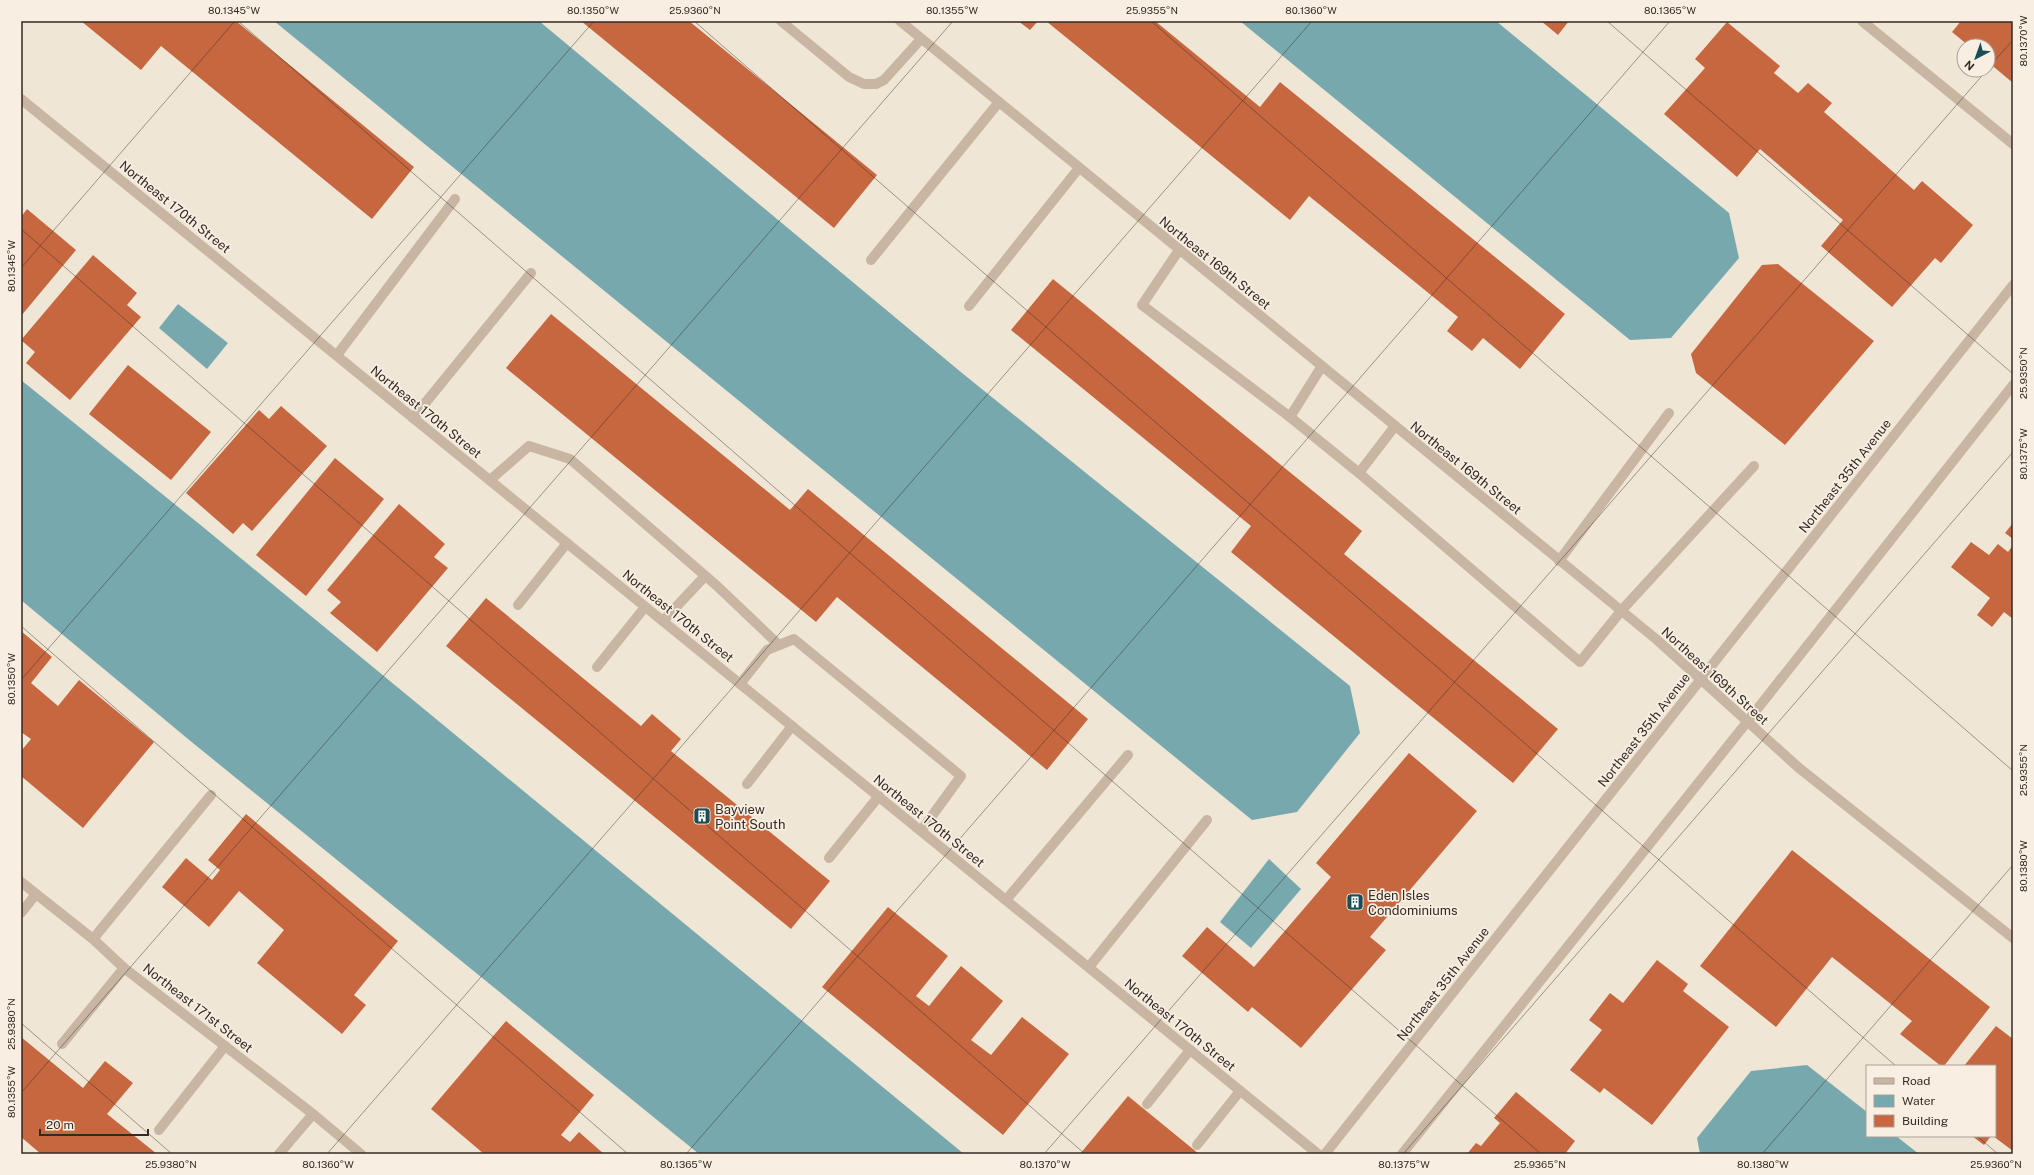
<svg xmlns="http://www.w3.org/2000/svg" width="2034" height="1175" viewBox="0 0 2034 1175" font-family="'Public Sans',sans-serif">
  <rect width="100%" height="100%" fill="#f0e6d6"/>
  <g fill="#76a8ad">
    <polygon points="274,21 539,21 962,373 1350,686 1360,733 1297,812 1252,820"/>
    <polygon points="1240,21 1496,21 1729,213 1739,258 1671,338 1630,340"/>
    <polygon points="178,304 228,343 207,369 159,328"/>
    <polygon points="21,380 203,527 964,1154 699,1154 188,739 21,600"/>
    <polygon points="1269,859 1301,889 1251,948 1220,922"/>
    <polygon points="1807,1065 1867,1112 1867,1136 1896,1136 1919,1154 1700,1154 1697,1138 1751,1071"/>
  </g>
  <g fill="#c6673f">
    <polygon points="81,21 236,21 414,167 372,219 161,46 141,70"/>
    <polygon points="581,21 689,21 877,175 834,228"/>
    <polygon points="1018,21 1038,21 1030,30"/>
    <polygon points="1046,21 1155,21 1260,107 1280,82 1565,314 1520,369 1483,338 1472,351 1447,331 1458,317 1309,196 1290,220"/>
    <polygon points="1541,21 1569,21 1558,35"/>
    <polygon points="1961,21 2011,21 2013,23 2013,83 1988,62 1988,46 1969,46 1952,32"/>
    <polygon points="1727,22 1780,66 1774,73 1798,93 1808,83 1832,103 1824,112 1914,190 1922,181 1973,225 1941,263 1935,258 1892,307 1821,246 1843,220 1760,149 1737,177 1664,114 1705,68 1695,59"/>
    <polygon points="27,209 76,250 21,316 21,217"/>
    <polygon points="93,255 137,293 127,305 141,317 70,400 26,363 35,352 21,340"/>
    <polygon points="1778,264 1874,341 1785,445 1696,373 1691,354 1762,265"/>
    <polygon points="1053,279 1362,531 1344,554 1558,729 1513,783 1231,552 1251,526 1011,330"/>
    <polygon points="551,314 790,510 808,489 1088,719 1047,770 837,597 816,622 506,368"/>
    <polygon points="128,365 211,432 171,480 89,414"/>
    <polygon points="281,406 327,446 252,531 243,523 233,534 186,493 259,410 269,419"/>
    <polygon points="335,458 384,499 306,596 256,555"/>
    <polygon points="399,504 445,544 434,557 448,568 377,652 330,613 341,602 327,590"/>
    <polygon points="2013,523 2013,539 2005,533"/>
    <polygon points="1971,542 1989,555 1998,544 2008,552 2013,545 2013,619 2004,612 1992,627 1977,615 1990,598 1951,567"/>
    <polygon points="486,598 641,726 652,714 681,739 671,751 830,881 791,929 446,646"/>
    <polygon points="21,631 52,657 31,683 58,706 79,680 154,742 83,828 21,776 21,751 31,739 21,732"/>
    <polygon points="1409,753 1477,811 1370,937 1386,950 1301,1048 1252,1007 1248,1012 1182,956 1207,927 1254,967 1331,877 1316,863"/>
    <polygon points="246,814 398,941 354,995 366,1005 342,1034 257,963 284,930 239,891 209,927 162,887 186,858 212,880 220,870 208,860"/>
    <polygon points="1792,850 1990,1007 1944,1066 1941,1066 1900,1034 1912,1021 1832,957 1776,1027 1700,966"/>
    <polygon points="888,907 948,956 916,996 929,1006 961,966 1003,1001 971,1040 991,1055 1022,1017 1069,1054 1003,1135 822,987"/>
    <polygon points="1657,960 1688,984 1683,991 1729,1027 1652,1125 1604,1088 1600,1093 1570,1070 1602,1030 1589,1020 1610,993 1623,1003"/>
    <polygon points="506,1021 594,1095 561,1135 570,1142 579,1132 604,1154 484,1154 431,1109"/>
    <polygon points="1996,1026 2013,1039 2013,1151 1993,1136 1995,1136 1995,1066 1964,1066"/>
    <polygon points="21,1037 83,1088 105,1061 133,1083 107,1114 157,1154 41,1154 21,1137"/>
    <polygon points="1516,1092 1575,1141 1565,1154 1467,1154 1476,1143 1481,1146 1500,1123 1494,1118"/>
    <polygon points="1128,1096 1199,1154 1080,1154"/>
    <polygon points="1972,1136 1991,1136 1984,1145"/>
  </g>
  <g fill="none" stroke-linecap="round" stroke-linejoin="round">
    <g stroke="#c8b6a3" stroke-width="10">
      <polyline points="781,21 849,77 864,84 876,84 884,80 921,39"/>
      <polyline points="1179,250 1142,305 1290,417"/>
      <polyline points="871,260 999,102"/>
      <polyline points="969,306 1079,168"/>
      <polyline points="337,355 455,199"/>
      <polyline points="1322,366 1290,417 1359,473"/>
      <polyline points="413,418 531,273"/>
      <polyline points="1395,426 1359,473 1580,662 1621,611 1754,466"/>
      <polyline points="490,480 529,446 570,459 716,585 779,645"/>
      <polyline points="1559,561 1669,413"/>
      <polyline points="518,605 567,543"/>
      <polyline points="663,621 705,576"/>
      <polyline points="597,667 645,607"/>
      <polyline points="740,684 767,650 794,639 961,776 921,831"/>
      <polyline points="747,784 792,726"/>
      <polyline points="829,858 879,796"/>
      <polyline points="1006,900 1128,755"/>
      <polyline points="21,913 36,894"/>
      <polyline points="93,939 211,795"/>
      <polyline points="1089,967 1207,820"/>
      <polyline points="62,1044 124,968"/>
      <polyline points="1147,1104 1190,1050"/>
      <polyline points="159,1130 225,1046"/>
      <polyline points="1197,1145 1240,1091"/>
      <polyline points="279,1154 313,1114"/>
    </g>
    <g stroke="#c8b6a3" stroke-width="10">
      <polyline points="900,21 1656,639 1799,768 2013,938"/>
      <polyline points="1862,21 2013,144"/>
      <polyline points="21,99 1318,1154"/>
      <polyline points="21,882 93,939 124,968 313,1114 361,1154"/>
      <polyline points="1325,1154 2013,285"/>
      <polyline points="1402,1154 1747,722 2013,385"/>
    </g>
  </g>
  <path fill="none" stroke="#332a25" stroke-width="1" stroke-opacity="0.45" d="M238,21L1541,1154M694,21L1896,1066M1151,21L2013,771M1607,21L2013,374M1988,68L2013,40M21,229L1085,1154M21,268L235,21M21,626L628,1154M21,680L594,21M21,1023L172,1154M21,1093L953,21M1977,1136L1998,1154M327,1154L1312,21M686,1154L1670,21M1044,1154L1987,70M1403,1154L2013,452M1762,1154L2013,865"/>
  <defs>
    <g id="building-square" transform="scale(0.9)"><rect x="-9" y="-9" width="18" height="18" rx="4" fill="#1b4d54" stroke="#f8efe2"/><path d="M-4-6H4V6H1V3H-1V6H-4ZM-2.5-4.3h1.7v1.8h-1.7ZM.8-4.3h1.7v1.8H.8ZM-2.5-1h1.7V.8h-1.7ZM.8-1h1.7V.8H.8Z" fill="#fff"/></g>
  </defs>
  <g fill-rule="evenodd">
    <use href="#building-square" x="702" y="816"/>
    <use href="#building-square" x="1355" y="902"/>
  </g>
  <g text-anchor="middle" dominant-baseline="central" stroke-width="3.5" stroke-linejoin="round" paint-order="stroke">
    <g font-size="13" fill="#332a25" stroke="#f8efe2">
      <text transform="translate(175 207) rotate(39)">Northeast 170th Street</text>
      <text transform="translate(1215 263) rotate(39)">Northeast 169th Street</text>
      <text transform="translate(426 412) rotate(39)">Northeast 170th Street</text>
      <text transform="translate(1466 468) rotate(39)">Northeast 169th Street</text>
      <text transform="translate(1845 476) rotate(-52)">Northeast 35th Avenue</text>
      <text transform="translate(678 616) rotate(39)">Northeast 170th Street</text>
      <text transform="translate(1715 676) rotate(42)">Northeast 169th Street</text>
      <text transform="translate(1644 730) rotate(-52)">Northeast 35th Avenue</text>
      <text transform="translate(929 821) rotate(39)">Northeast 170th Street</text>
      <text transform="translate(1443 984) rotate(-52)">Northeast 35th Avenue</text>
      <text transform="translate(198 1008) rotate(38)">Northeast 171st Street</text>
      <text transform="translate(1180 1025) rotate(39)">Northeast 170th Street</text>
    </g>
    <g font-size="13" fill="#332a25" stroke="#f8efe2" text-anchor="start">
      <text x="715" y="809">Bayview<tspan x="715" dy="15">Point South</tspan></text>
      <text x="1368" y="895">Eden Isles<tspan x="1368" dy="15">Condominiums</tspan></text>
    </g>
  </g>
  <rect width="2034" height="1175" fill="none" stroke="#f8efe2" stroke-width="44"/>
  <rect x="1866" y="1065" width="130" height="72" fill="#f8efe2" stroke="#a9a096"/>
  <rect x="1874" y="1078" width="20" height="6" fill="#c8b6a3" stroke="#a9a096"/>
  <text x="1902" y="1085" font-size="12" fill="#332a25">Road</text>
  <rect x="1874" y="1095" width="20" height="12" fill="#76a8ad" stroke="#a9a096"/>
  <text x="1902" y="1105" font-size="12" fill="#332a25">Water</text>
  <rect x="1874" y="1115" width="20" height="12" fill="#c6673f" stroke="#a9a096"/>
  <text x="1902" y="1125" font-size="12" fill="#332a25">Building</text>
  <g transform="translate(1976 58) rotate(221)"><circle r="19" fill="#f8efe2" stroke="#a9a096"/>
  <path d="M0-3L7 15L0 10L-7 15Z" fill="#1b4d54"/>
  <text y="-6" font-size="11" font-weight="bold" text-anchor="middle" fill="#332a25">N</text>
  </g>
  <path d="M40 1129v6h108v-6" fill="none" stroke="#332a25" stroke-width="2"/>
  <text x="46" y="1129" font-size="12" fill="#332a25" stroke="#f8efe2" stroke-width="3" paint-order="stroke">20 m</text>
  <rect x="22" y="22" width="1990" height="1131" fill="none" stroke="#332a25" stroke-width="1.5"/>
  <g font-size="10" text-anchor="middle" fill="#332a25">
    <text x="234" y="14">80.1345°W</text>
    <text x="593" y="14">80.1350°W</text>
    <text x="695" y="14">25.9360°N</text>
    <text x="952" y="14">80.1355°W</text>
    <text x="1152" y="14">25.9355°N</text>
    <text x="1311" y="14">80.1360°W</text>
    <text x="1670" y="14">80.1365°W</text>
    <text transform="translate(2023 41) rotate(-90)" y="4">80.1370°W</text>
    <text transform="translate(11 266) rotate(-90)" y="4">80.1345°W</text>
    <text transform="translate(2023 373) rotate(-90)" y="4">25.9350°N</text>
    <text transform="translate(2023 454) rotate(-90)" y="4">80.1375°W</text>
    <text transform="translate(11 679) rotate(-90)" y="4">80.1350°W</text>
    <text transform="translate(2023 770) rotate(-90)" y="4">25.9355°N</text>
    <text transform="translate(2023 866) rotate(-90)" y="4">80.1380°W</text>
    <text transform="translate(11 1024) rotate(-90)" y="4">25.9380°N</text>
    <text transform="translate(11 1092) rotate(-90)" y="4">80.1355°W</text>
    <text x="171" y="1168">25.9380°N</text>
    <text x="328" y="1168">80.1360°W</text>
    <text x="686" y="1168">80.1365°W</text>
    <text x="1045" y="1168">80.1370°W</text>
    <text x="1404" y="1168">80.1375°W</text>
    <text x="1540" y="1168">25.9365°N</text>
    <text x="1763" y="1168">80.1380°W</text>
    <text x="1996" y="1168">25.9360°N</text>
  </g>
</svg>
